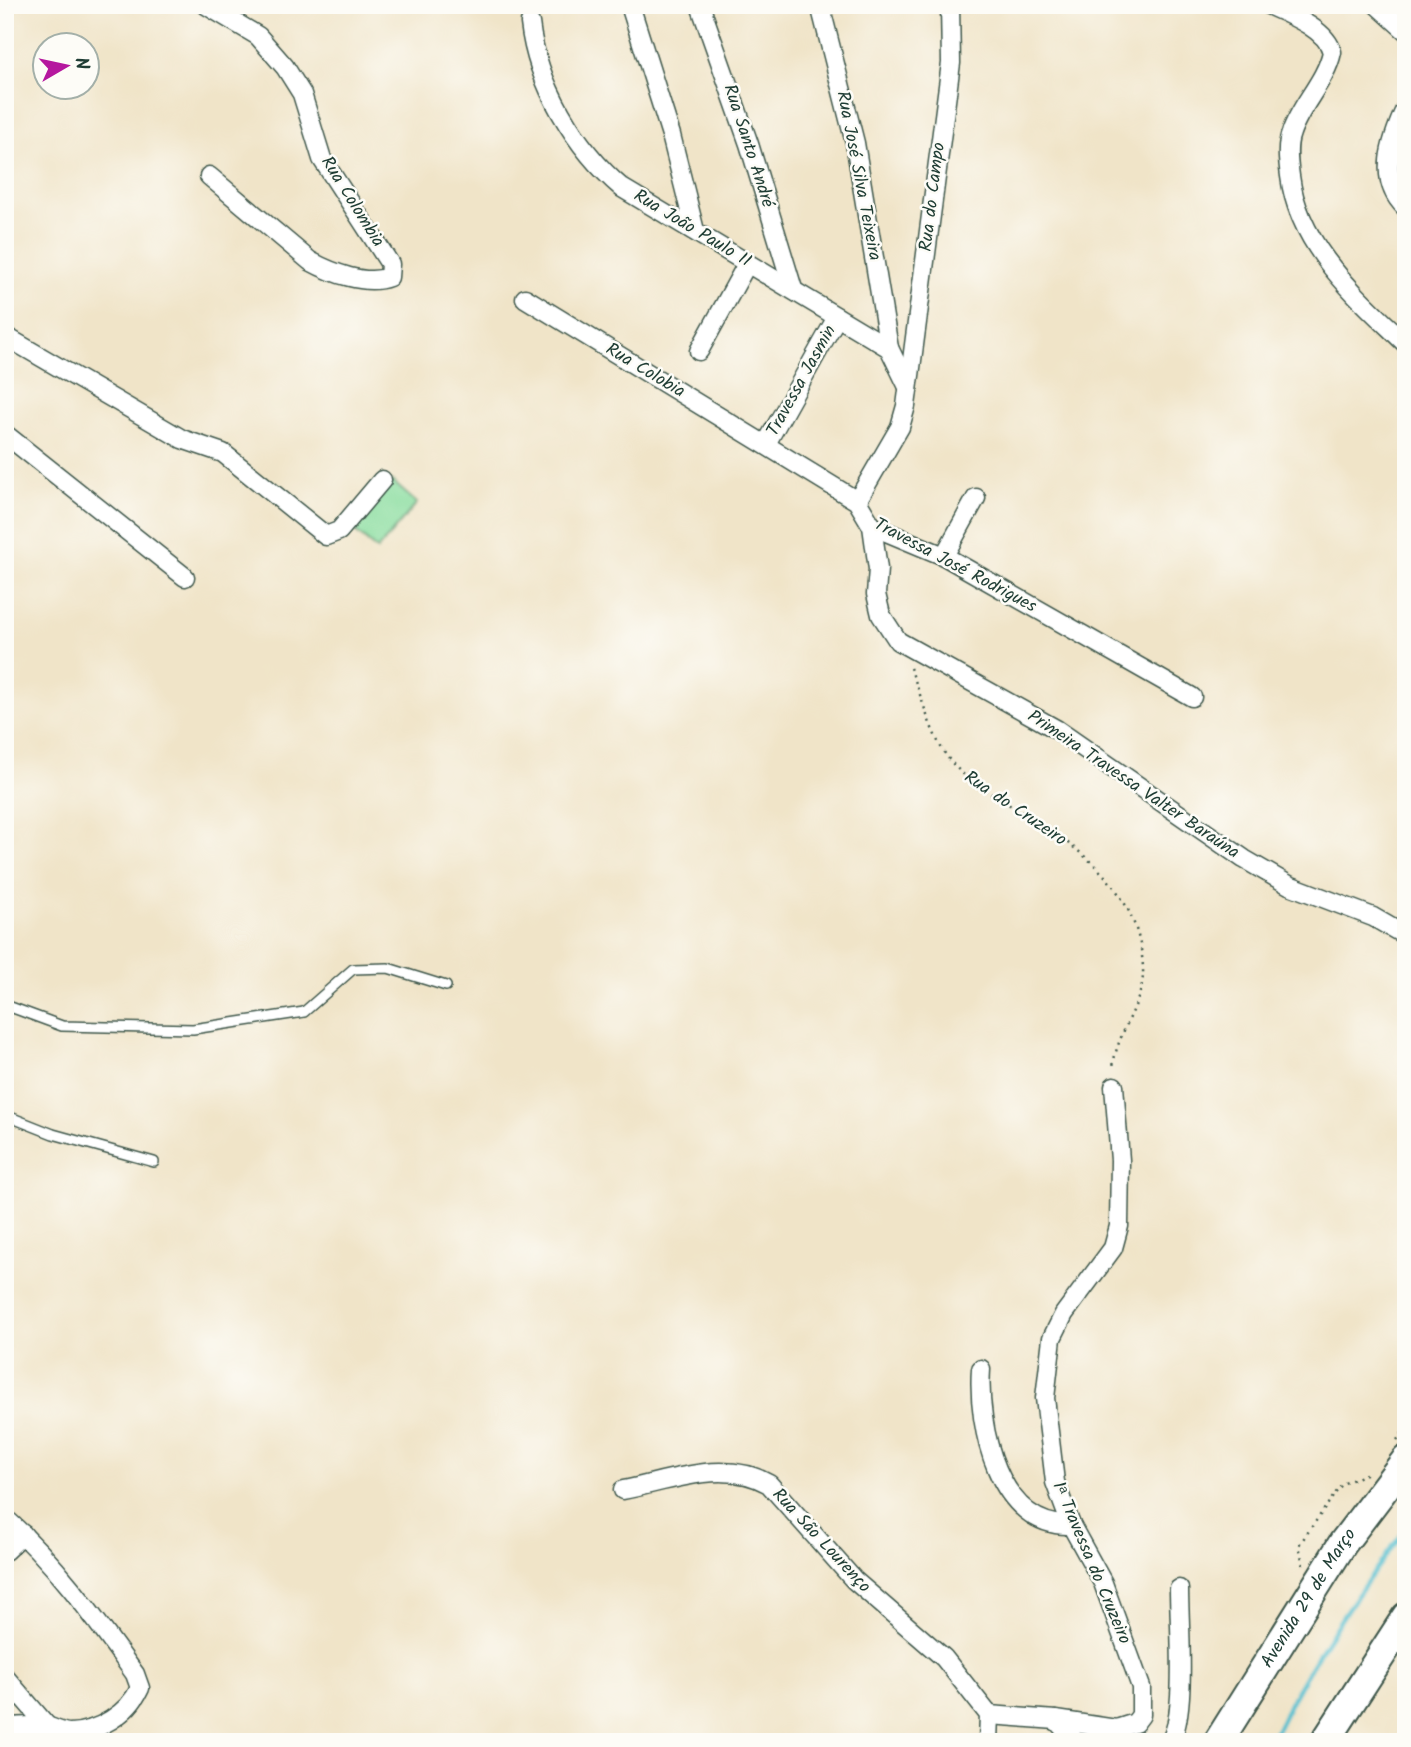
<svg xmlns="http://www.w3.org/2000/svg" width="1411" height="1747" viewBox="0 0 1411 1747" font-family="Kalam,sans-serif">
  <rect width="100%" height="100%" fill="#fdfcf7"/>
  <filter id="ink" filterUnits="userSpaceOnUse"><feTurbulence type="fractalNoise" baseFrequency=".0143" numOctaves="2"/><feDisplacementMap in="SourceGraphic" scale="14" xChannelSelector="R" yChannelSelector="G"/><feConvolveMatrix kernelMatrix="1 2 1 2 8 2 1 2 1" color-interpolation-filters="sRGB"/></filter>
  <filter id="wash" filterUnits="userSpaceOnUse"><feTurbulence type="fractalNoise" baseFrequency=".00686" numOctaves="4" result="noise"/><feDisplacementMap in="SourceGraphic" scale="28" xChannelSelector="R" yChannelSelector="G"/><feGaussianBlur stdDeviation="1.57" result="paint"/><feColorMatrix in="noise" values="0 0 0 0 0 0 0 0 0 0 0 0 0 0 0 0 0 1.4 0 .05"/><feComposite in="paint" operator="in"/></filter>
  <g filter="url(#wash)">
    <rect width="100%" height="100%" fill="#f0e4c8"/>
    <polygon fill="#89dd9f" stroke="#548d6a" stroke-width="2" points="392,481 417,503 377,550 352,529"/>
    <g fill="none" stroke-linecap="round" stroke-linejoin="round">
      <path stroke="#54bfcf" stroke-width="4.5" d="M1271,1742C1306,1666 1355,1596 1406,1529"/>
    </g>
  </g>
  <g filter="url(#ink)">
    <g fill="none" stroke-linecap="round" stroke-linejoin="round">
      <g stroke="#3e564a" stroke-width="12">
        <g id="service">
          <polyline points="5,1005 62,1026 193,1029 304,1012 353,969 388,968 446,986"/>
          <polyline points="5,1115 53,1134 154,1162"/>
        </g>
      </g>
      <g stroke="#3e564a" stroke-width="21">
        <g id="minor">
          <path d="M206,5L258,36L285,67L302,94L322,159L390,264L389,277C366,286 332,273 310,261L209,176"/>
          <polyline points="630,5 671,135 695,231"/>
          <polyline points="700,5 749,144 793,289"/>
          <polyline points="820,5 855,143 889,348"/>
          <path d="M1268,5C1288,14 1327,29 1332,52C1326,81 1300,105 1291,133C1286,146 1288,162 1290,176C1299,248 1357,296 1406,344"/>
          <polyline points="1377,5 1406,31"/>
          <path d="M530,23C537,84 575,148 622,188L889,348L908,387"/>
          <path d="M1406,107C1391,140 1376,180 1406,208"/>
          <polyline points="525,298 857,501 872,526 944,556 1192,697"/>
          <polyline points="5,336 182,439 223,453 326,536 339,531 382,480"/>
          <polyline points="699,351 747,264"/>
          <polyline points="5,434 185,577"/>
          <polyline points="766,444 837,317"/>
          <polyline points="857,501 900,427 906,406 951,63 950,5"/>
          <polyline points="872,526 878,569 876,594 881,615 898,641 1056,729 1244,859 1289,885 1373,917 1406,936"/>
          <polyline points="944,556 976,498"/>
          <path d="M981,1369C977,1426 998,1528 1071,1525"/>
          <path d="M623,1490C670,1481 724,1458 769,1484L854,1580L944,1658L989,1715L988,1742"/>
          <path d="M5,1518C56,1563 96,1620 135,1674L140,1688C128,1714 98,1732 70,1733C63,1733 56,1729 49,1727C35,1725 19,1726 5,1728"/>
          <polyline points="5,1551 23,1534"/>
          <polyline points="5,1677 48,1727"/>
          <polyline points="989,1715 1056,1720 1116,1729 1135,1723 1141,1715 1141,1687 1103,1583 1071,1525 1055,1482 1045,1398 1052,1338 1064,1314 1113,1248 1119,1226 1120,1160 1114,1086"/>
          <polyline points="1056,1720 1076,1742"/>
          <path d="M1170,1742C1187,1714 1179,1625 1179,1589"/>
        </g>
      </g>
      <g stroke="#3e564a" stroke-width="32">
        <g id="primary">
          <path id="s1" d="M1218,1742L1343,1543L1406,1460"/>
          <polyline points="1325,1742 1406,1617"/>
        </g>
      </g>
      <g stroke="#3e564a" stroke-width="2.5" stroke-dasharray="2 5" stroke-linecap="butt">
        <path d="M910,668C923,698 931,740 953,764C970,783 992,794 1013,807C1077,846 1139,886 1143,968C1145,1004 1115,1033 1113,1069"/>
        <polyline points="1397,1440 1406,1428"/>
        <polyline points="1303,1565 1299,1545 1342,1484 1368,1473"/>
      </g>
      <use href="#service" stroke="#fff" stroke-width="9"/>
      <use href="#minor" stroke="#fff" stroke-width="18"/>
      <use href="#primary" stroke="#fff" stroke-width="28"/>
    </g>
  </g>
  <g text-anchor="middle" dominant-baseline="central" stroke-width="5" stroke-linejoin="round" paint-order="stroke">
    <g font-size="18" fill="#1f3d34" stroke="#fdfcf7">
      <text transform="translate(748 146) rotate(72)">Rua Santo André</text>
      <text transform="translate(858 176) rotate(79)">Rua José Silva Teixeira</text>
      <text transform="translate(933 197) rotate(-83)">Rua do Campo</text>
      <text transform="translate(352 202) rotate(58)">Rua Colombia</text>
      <text transform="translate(692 229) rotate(31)">Rua João Paulo II</text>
      <text transform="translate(645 371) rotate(31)">Rua Colobia</text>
      <text transform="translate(802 381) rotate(-61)">Travessa Jasmin</text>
      <text transform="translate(955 566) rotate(28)">Travessa José Rodrigues</text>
      <text transform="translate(1133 785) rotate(34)">Primeira Travessa Valter Baraúna</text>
      <text transform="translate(1015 809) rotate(34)">Rua do Cruzeiro</text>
      <text transform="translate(821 1541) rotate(47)">Rua São Lourenço</text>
      <text transform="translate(1091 1563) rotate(67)">1ᵃ Travessa do Cruzeiro</text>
      <text stroke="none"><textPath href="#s1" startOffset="170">Avenida 29 de Março</textPath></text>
    </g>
  </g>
  <rect width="1411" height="1747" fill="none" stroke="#fdfcf7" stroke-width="28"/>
  <g transform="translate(66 66) rotate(81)"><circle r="33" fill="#fdfcf7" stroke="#a4b0a9" stroke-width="2"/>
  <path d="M0-5L12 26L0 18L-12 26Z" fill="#b5179e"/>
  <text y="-10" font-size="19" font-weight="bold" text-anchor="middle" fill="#1f3d34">N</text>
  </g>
</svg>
